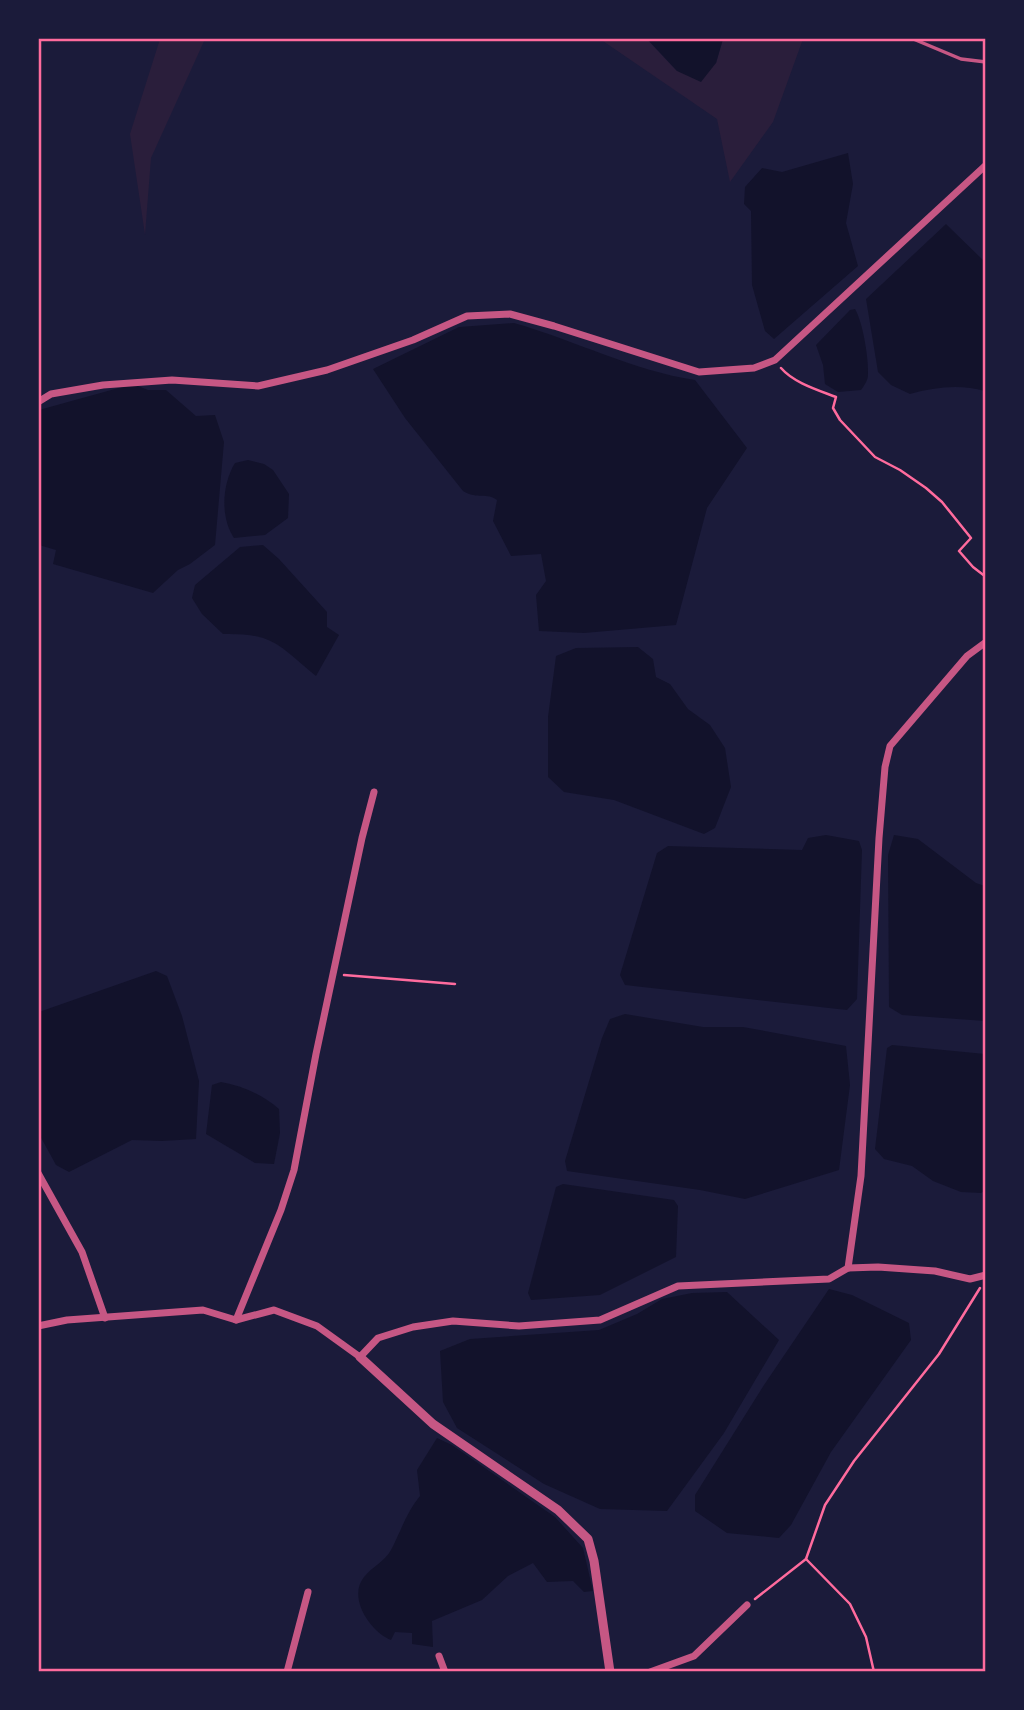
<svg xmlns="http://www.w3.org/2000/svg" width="1024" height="1710" viewBox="0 0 1024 1710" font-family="'Alegreya Sans',sans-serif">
  <rect width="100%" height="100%" fill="#1b1b3a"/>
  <g fill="#2a1e3b">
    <polygon points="160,39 205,39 151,158 145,235 130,134"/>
    <polygon points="600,39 647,39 677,71 716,63 723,39 803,39 773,122 730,182 717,119"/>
  </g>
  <g fill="#12122b">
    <polygon points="647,39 723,39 716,63 701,82 677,71"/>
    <polygon points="848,153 853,184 846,223 858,266 774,339 765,331 752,285 751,211 744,204 745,187 762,168 782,172"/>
    <path d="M946,224L985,262V391C960,384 935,387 910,394L891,385L878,372L866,299Z"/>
    <path d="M855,309C863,322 869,360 868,375C868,380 864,386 861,390L838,392L825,384L823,365L816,345L850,310Z"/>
    <path d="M514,323C574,340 634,371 695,380L747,448L707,508L676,625L584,633L539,631L536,595L546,581L541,554L511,556L493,521L497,500C487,492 478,500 463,491L405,418L373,369L459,327Z"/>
    <polygon points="133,384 148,390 166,390 196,416 215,415 224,442 215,545 190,564 178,570 153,593 53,564 56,550 39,545 39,410"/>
    <path d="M248,460L264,464L273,470L289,494L288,518L265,535L234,538C220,517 222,484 235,463Z"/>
    <path d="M263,545L279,559L327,612V627L339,635L316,676C278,645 274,633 223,634L202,614L192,598L195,585L240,547Z"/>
    <polygon points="638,647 653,659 656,677 670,684 688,709 710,725 725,748 731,787 715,828 704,834 614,800 564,792 548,777 548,717 556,656 576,648"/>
    <polygon points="826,835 859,841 862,850 857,999 847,1010 625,985 620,975 657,853 668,846 802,850 808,838"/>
    <polygon points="894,835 918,839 976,883 985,886 985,1021 902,1015 889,1007 888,855"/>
    <polygon points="156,971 167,976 182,1016 199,1081 196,1139 162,1141 132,1140 69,1172 56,1165 39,1134 39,1012"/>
    <polygon points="625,1014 703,1027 743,1027 846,1046 850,1085 839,1170 745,1199 700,1190 567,1171 565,1161 602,1038 610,1019"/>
    <polygon points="892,1045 985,1054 986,1190 981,1193 961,1192 933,1181 912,1166 884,1159 875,1149 887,1048"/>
    <path d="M221,1082C243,1086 263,1095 279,1109L280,1133L274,1164L255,1163L206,1134L212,1085Z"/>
    <polygon points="563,1184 674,1200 678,1206 676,1257 600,1295 531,1300 528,1293 556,1187"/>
    <polygon points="829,1289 852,1295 909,1323 911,1340 831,1452 791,1525 779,1538 727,1533 695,1511 695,1495 764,1385"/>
    <polygon points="727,1292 779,1340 724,1433 667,1511 600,1509 544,1484 457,1428 443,1402 440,1351 470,1339 599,1330 637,1314 662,1299 692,1293"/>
    <path d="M437,1438L452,1445L555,1517L583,1548L593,1591L584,1592L573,1581L547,1582L533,1563L508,1576L482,1600L432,1621L433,1647L412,1644V1633L395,1632L391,1640C371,1632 347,1598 364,1577C372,1567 385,1561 391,1550C401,1531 406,1513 420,1496L417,1470Z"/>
  </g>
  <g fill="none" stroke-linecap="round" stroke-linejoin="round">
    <g stroke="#ff6b9d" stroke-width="2.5">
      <path d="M781,368C794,383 818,390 836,397L833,408L840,420L875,457L900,470L926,488L942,502L971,538L959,551L973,567L986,577"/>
      <polyline points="344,975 455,984"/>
      <polyline points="806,1559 850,1604 866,1637 874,1672"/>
      <polyline points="755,1599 806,1559 825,1505 854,1461 939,1354 980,1288"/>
    </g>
    <g stroke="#c65784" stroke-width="3.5">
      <polyline points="911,38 961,59 986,62"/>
      <polyline points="983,38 986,40"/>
    </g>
    <g stroke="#c65784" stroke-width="7">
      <polyline points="38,402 51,394 103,385 172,380 258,386 327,370 413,340 467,316 510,314 554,326 699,372 754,368 775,360 986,165"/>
      <polyline points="38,1173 82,1252 105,1318"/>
      <polyline points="848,1268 861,1176 879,838 885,767 890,746 967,656 986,642"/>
      <polyline points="236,1320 281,1210 294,1170 316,1054 362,838 374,792"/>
      <polyline points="38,1326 67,1320 203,1310 236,1320 274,1310 317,1326 360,1357 378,1338 413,1327 453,1321 519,1326 600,1320 678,1286 829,1279 848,1268 878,1267 935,1271 970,1279 986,1275"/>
      <polyline points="439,1656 445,1672"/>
      <polyline points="287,1672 308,1592"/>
      <polyline points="650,1672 694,1656 747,1605"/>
    </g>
    <polyline stroke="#c65784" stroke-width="9" points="360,1357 433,1424 558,1510 588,1539 594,1561 610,1672"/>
  </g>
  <rect width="1024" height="1710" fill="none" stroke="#1b1b3a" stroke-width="80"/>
  <rect x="40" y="40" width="944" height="1630" fill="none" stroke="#ff6b9d" stroke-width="2.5"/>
</svg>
